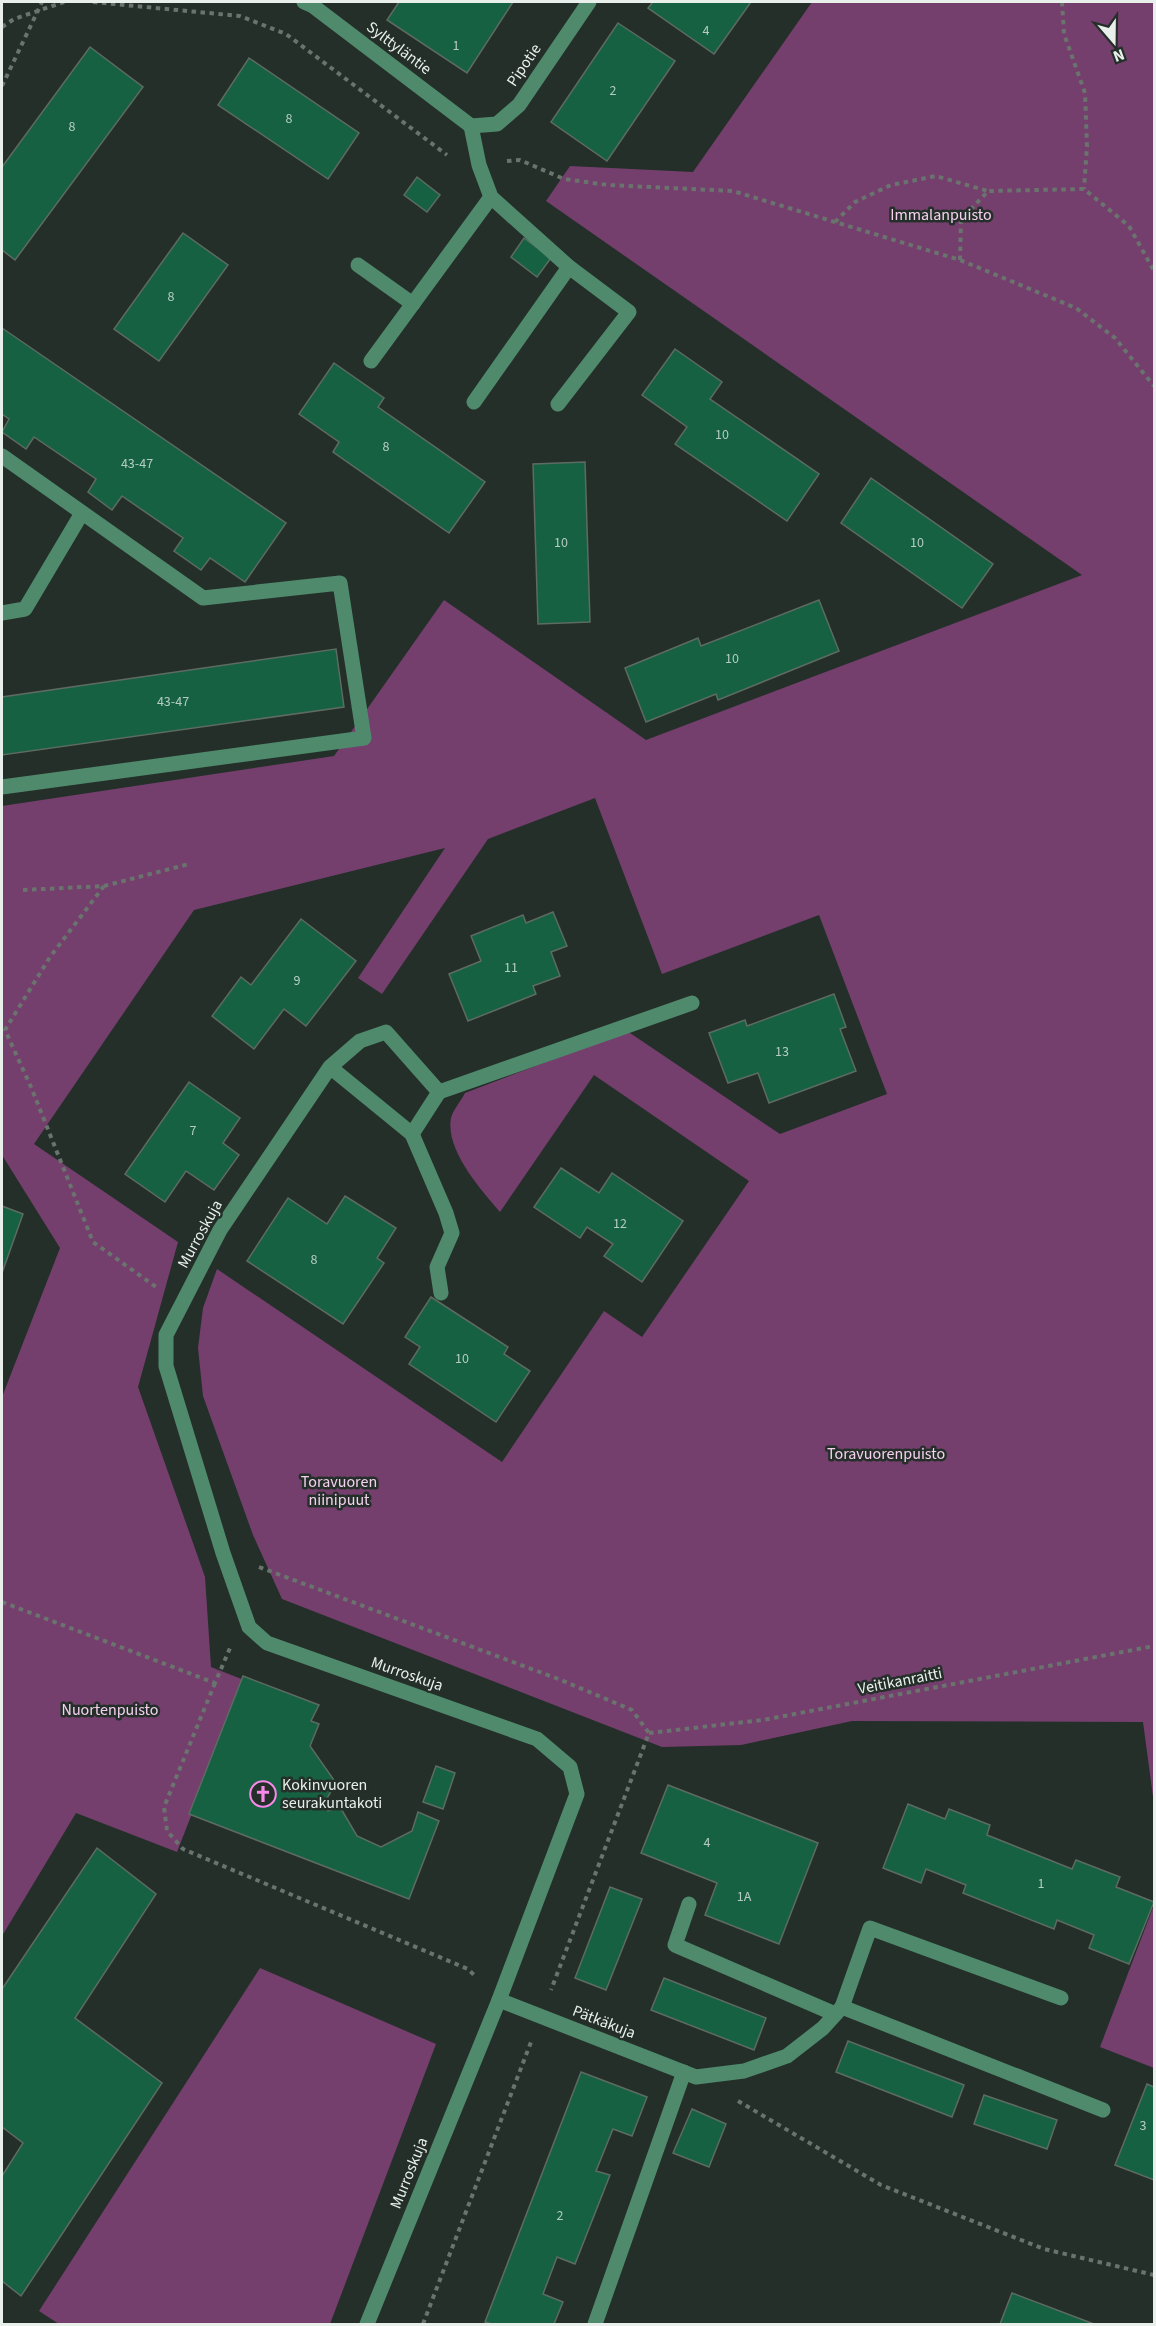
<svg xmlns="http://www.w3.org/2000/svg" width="1156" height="2326" viewBox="0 0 1156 2326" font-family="'Source Sans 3',sans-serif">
  <rect width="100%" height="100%" fill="#242f29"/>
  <g fill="#743f6d">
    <path d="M812,2H1154V1804L1143,1722L852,1721L741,1745L662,1747L282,1599L253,1535L203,1396L198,1348L203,1308L217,1269L502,1462L604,1311L642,1337L749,1181L594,1075L500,1212C481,1190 445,1150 451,1118C453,1110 461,1101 465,1093L627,1031L780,1134L887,1094L819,915L662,974L595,798L488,839L382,994L358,978L445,848L194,910L34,1144L178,1242L138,1387L205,1577L211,1667L244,1680L177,1852L76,1813L2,1936V1397L60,1248L2,1155V806L334,756L444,600L646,740L1082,575L546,201L570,166L693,172Z"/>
    <polygon points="1154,1905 1154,2068 1100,2047"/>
    <polygon points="260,1968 436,2044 330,2324 59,2324 39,2311"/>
  </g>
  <g fill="#166142" stroke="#5d6b63" stroke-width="1.5">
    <polygon points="399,2 513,2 467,73 387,20"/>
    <polygon points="653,2 751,2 714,54 648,8"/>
    <polygon points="618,23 675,61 607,161 551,122"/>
    <polygon points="90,47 143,87 15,260 2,250 2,167"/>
    <polygon points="249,58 359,133 328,179 218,105"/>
    <polygon points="417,177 440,195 427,212 404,195"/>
    <polygon points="183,233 228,265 159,361 114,329"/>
    <polygon points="524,238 551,258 537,277 511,257"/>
    <polygon points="2,328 286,523 245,582 210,558 201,570 174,551 183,538 122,496 112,510 88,492 96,479 34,437 26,449 2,432 9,419 2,414"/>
    <polygon points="675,349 722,382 710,399 819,474 787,521 675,444 687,427 642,395"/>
    <polygon points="334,363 384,398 378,407 485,482 449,533 333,452 339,442 299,414"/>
    <polygon points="585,462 590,622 538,624 533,464"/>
    <polygon points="871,478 993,564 962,608 841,523"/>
    <polygon points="819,600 839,651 718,700 716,694 646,722 625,668 698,638 701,646"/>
    <polygon points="336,649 344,707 2,755 2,697"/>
    <polygon points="553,912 567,946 551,952 560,976 533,986 536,994 468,1021 449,974 481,961 471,936 523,915 526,923"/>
    <polygon points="301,919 356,961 306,1026 284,1009 254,1049 212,1016 241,977 251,985"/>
    <polygon points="834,994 846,1027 840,1029 856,1071 769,1103 758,1073 728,1083 709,1033 745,1020 747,1026"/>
    <polygon points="189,1082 240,1118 223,1143 239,1155 214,1190 186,1171 165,1202 125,1174"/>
    <polygon points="561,1168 599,1193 612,1173 683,1221 642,1282 604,1256 613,1244 587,1227 580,1238 534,1207"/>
    <polygon points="345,1196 396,1228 377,1258 384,1263 343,1324 247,1261 288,1198 327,1224"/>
    <polygon points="2,1206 23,1214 2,1273"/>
    <polygon points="431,1297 508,1347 504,1354 530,1371 496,1422 409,1364 420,1347 405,1337"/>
    <polygon points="243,1676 319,1705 311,1721 319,1724 310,1746 336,1783 323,1805 328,1811 340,1807 357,1836 381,1847 412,1831 418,1812 439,1821 409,1899 189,1814"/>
    <polygon points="436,1766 455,1773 443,1809 423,1802"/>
    <polygon points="668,1785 818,1843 779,1944 705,1915 717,1883 641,1853"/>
    <polygon points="908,1804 945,1819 949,1809 990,1825 987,1835 1072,1869 1076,1860 1120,1877 1116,1887 1154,1902 1129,1964 1089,1948 1094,1935 1057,1920 1054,1929 963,1893 966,1885 926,1869 921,1883 883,1868"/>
    <polygon points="97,1848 156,1894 75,2018 162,2083 21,2296 2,2281 2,2176 23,2143 2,2127 2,1989"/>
    <polygon points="610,1887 642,1899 606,1990 575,1978"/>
    <polygon points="664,1978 766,2018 754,2050 651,2010"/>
    <polygon points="848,2041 964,2085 952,2117 836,2072"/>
    <polygon points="581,2072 647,2097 632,2136 613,2129 596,2171 610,2175 575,2264 557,2257 543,2294 563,2302 554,2324 492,2324 485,2322"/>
    <polygon points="1147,2084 1154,2087 1154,2180 1115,2165"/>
    <polygon points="984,2095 1057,2120 1047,2149 974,2124"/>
    <polygon points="692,2109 726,2124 709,2167 673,2153"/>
    <polygon points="1012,2293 1094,2324 1000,2324"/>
  </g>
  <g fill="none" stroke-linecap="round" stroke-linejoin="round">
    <g stroke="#6a736e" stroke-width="4" stroke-dasharray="4.5 4.5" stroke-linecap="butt">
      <polyline points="93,2 240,16 286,34 447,155"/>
      <polyline points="1062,2 1064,34 1085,93 1087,146 1084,189"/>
      <polyline points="2,27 14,19 64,2"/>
      <polyline points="2,86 42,2"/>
      <polyline points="507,161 520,160 564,179 608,185 733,191 960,260 1076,308 1115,338 1154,386"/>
      <polyline points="835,222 855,202 891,185 936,176 988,191"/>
      <polyline points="960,260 961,220 988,191 1084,189 1129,226 1154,271"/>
      <polyline points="104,886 50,957 5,1030 31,1087 93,1242 159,1289"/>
      <polyline points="23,890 104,886 189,864"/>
      <polyline points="259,1567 561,1680 632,1710 649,1733 551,1990"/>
      <polyline points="2,1602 215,1683 230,1648"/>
      <polyline points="215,1683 164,1807 167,1831 183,1849 468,1969 476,1977"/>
      <polyline points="649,1733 763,1720 1154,1646"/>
      <polyline points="738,2101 881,2185 1044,2249 1154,2275"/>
      <polyline points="423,2324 531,2042"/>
    </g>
    <g stroke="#508a6d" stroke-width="15">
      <polyline points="304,2 313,6 471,126"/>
      <polyline points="471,126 479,165 491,197 569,267 629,312 558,404"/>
      <polyline points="471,126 497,124 519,105 589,2"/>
      <polyline points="358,265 413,304"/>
      <polyline points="371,361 491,197"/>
      <polyline points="474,402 569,267"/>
      <polyline points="2,456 203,598 340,583 364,738 2,787"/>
      <polyline points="2,613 25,609 82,513"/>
      <polyline points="330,1067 412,1134 439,1092 386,1032 360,1041 330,1067 220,1230 166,1335 166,1366 223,1553 249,1627 267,1643 537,1739 570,1767 577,1794 499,2000 367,2324"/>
      <polyline points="439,1092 692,1003"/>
      <polyline points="412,1134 446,1213 452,1233 437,1267 441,1293"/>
      <polyline points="689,1904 675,1945 835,2014"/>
      <polyline points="499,2000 696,2077 744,2071 787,2056 823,2028 842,2007 1103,2110"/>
      <polyline points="842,2007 870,1928 1061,1998"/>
      <polyline points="595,2324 684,2072"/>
    </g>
  </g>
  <defs>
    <g id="church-ring" transform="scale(1.35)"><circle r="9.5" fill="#242f29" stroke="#f888ea" stroke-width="1.5"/><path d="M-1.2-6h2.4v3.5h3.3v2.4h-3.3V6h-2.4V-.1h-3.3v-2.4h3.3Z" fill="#f888ea"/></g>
  </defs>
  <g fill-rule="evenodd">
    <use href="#church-ring" x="263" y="1794"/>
  </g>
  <g text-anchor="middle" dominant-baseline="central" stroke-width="5" stroke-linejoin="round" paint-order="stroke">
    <g font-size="14" fill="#b4ccc2">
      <text x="706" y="31">4</text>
      <text x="456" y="46">1</text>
      <text x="613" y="91">2</text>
      <text x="289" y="119">8</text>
      <text x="72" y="127">8</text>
      <text x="171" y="297">8</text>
      <text x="722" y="435">10</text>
      <text x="386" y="447">8</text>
      <text x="137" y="464">43-47</text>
      <text x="561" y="543">10</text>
      <text x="917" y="543">10</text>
      <text x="732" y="659">10</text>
      <text x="173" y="702">43-47</text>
      <text x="511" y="968">11</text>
      <text x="297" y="981">9</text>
      <text x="782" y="1052">13</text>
      <text x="193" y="1131">7</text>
      <text x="620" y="1224">12</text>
      <text x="314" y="1260">8</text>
      <text x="462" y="1359">10</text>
      <text x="707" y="1843">4</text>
      <text x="1041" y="1884">1</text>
      <text x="744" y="1897">1A</text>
      <text x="1143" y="2126">3</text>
      <text x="560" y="2216">2</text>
    </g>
    <g font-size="16" fill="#e9f0ec" stroke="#242f29">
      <text transform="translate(399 48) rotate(37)">Sylttyläntie</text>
      <text transform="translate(524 65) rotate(-56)">Pipotie</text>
      <text transform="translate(200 1234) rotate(-61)">Murroskuja</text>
      <text transform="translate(407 1674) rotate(19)">Murroskuja</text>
      <text transform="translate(900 1681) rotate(-11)">Veitikanraitti</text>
      <text transform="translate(604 2022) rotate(21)">Pätkäkuja</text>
      <text transform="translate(409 2173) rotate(-68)">Murroskuja</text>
    </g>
    <g font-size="16" fill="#f5d1ef" stroke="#242f29">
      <text x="941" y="215">Immalanpuisto</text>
      <text x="886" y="1454">Toravuorenpuisto</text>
      <text x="339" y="1482">Toravuoren<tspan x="339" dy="18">niinipuut</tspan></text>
      <text x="110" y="1710">Nuortenpuisto</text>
    </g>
    <g font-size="16" fill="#e9f0ec" stroke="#242f29" text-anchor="start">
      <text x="282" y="1785">Kokinvuoren<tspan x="282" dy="18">seurakuntakoti</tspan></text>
    </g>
  </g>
  <rect width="1156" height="2326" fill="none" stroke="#e9f0ec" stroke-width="6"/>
  <g transform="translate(1114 42) rotate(160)" stroke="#242f29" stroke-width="4.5" paint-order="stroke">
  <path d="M0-4.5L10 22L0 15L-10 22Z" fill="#e9f0ec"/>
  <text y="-9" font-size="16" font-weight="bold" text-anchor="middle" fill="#e9f0ec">N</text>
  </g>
</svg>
